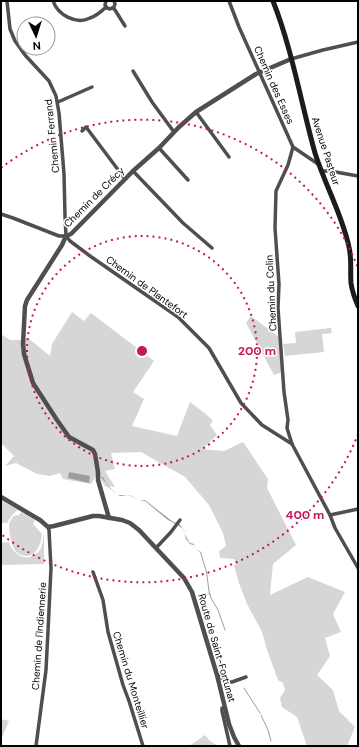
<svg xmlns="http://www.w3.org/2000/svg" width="359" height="747" viewBox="0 0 359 747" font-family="'DM Sans',sans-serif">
  <rect width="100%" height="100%" fill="#fff"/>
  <g fill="#d6d6d6">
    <polygon points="72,312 84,321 91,313 154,361 133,392 144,399 132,426 177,436 190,402 206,414 213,421 210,425 217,435 202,449 224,451 243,442 268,479 267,488 296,545 273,564 270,595 308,577 345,592 333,614 341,632 325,638 330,656 317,675 333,690 339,711 355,727 347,746 307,746 297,717 282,707 280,698 285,690 283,683 278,680 267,650 262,632 247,604 239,583 234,566 236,564 234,559 220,558 219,551 226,546 223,533 209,505 185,477 141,452 111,453 115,469 105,471 115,487 105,486 97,474 91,484 63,479 60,473 50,476 37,474 16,463 5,466 14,456 1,443 1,334 10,340 21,340 28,338 50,356 52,344"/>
    <polygon points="251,316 279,337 282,372 274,375 246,323"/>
    <polygon points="331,328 332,333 322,334 324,352 285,356 283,344 296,343 295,332"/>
    <polygon points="1,500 18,510 12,515 7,523 1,523"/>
    <path d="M21,512L35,520L33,524L42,534C41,538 41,543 39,546C35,557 21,560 14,549C11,544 9,531 9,524C10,521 12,519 13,516L19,515Z"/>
    <path d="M44,532V564L3,565L1,562V543L9,542C10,545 12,549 14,551C22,561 35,559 41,548C43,543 43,537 44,532Z"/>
    <polygon points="1,719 9,721 1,740"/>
    <polygon points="205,735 210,741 218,746 189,746"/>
  </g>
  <g fill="#9d9d9d">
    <polygon points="69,472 90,476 89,483 68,478"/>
    <path d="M101,477H103L108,486L118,495H129L140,500H145L168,518C171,521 175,522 179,524C185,529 185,537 190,543L194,544L195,548L201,552L207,572L210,595H209L206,572L200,552L195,548L194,545L190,544L186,539L184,530L178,525L168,520L145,501L140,500L128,495L120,496L118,495L107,486V484Z"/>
  </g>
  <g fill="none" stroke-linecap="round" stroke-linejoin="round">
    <g stroke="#9d9d9d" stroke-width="1">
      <polyline points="210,594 211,598 218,610 225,630"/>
      <polyline points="244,688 260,713"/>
      <polyline points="261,715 268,730 271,741"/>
    </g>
    <g stroke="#4f4f4f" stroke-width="3.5">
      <polyline points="7,1 10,29 15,41 25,55 49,81 56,96 59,113 64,174 65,216 66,236"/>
      <path d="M53,1C58,15 76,25 90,18C96,16 102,11 106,7"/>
      <polyline points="106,1 105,5 107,8 110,9 114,7 115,4 114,1"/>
      <polyline points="229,1 239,27 293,147 318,164"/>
      <polyline points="113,8 115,10 125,26"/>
      <polyline points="291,59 323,50 358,42"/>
      <polyline points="133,71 152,102 174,132"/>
      <polyline points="58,102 92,87"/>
      <polyline points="196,112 229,157"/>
      <polyline points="82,131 86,127 125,179"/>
      <polyline points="293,147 288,165 276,191 275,228 279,284 278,308 284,392 288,420 287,428 292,444 330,515 335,528 358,568"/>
      <polyline points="159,148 188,180"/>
      <polyline points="133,171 183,223 212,248"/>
      <polyline points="321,171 330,171 358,176"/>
      <polyline points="1,214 13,218 59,236 66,236"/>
      <polyline points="66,236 70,241 90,256 178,317 209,348 241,403 262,425 292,444"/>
      <polyline points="330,515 358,509"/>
      <polyline points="156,548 171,532 180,520"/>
      <polyline points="93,572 103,600 108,632 123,685 129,701 143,746"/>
      <polyline points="217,675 218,675 227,682 232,682 246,677"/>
      <polyline points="225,708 222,708 222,711 230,746"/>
      <polyline points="36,746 46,670 48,631 51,568 49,530 48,527"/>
    </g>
    <g stroke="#4f4f4f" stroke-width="4.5">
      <polyline points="1,497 40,520 48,527 54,526 93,516 99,516 122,520 130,523 139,530 184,578 192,592 217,675 229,724 234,737 239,746"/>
      <polyline points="109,518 98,480 98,472 95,454 93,450 69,437 57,420 33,383 24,354 23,344 25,306 27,300 62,245 66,236 71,234 133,171 159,148 179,127 196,112 256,74 291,59"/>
    </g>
    <path stroke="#1c1c1c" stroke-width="5" d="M273,1C292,49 301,103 315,153C325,185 342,214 349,247C352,259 350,271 351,283C352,291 355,299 358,306"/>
  </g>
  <g fill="none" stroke="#c2185b" stroke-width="2" stroke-dasharray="2 4">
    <circle cx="142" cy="351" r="115"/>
    <path d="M358 434A231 231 0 0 1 1 534M1 168A231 231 0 0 1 358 268"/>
  </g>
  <g text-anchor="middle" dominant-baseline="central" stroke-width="3" stroke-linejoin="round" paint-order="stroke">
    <g font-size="10" fill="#000" stroke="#fff">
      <text transform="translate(274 85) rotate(66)">Chemin des Esses</text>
      <text transform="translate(52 136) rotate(-96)">Chemin Ferrand</text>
      <text transform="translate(326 151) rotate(72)">Avenue Pasteur</text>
      <text transform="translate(94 197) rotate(-45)">Chemin de Crécy</text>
      <text transform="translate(147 287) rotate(36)">Chemin de Plantefort</text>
      <text transform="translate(271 293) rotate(-93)">Chemin du Colin</text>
      <text transform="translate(39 636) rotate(-86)">Chemin de l'Indiennerie</text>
      <text transform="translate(217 648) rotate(74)">Route de Saint-Fortunat</text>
      <text transform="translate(131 680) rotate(73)">Chemin du Monteillier</text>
    </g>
  </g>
  <circle cx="142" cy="351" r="6" fill="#c2185b" stroke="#fff" stroke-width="2"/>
  <g font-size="12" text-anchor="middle" font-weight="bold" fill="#c2185b" stroke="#fff" stroke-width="3" stroke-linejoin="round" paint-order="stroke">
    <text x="257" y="355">200 m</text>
    <text x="305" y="519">400 m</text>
  </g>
  <rect width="359" height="747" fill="none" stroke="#000000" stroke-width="4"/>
  <g transform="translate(36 36) rotate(176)"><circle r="19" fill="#ffffff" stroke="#999999"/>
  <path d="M0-3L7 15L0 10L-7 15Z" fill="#000000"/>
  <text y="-6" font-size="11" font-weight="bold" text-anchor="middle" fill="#000000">N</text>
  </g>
</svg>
